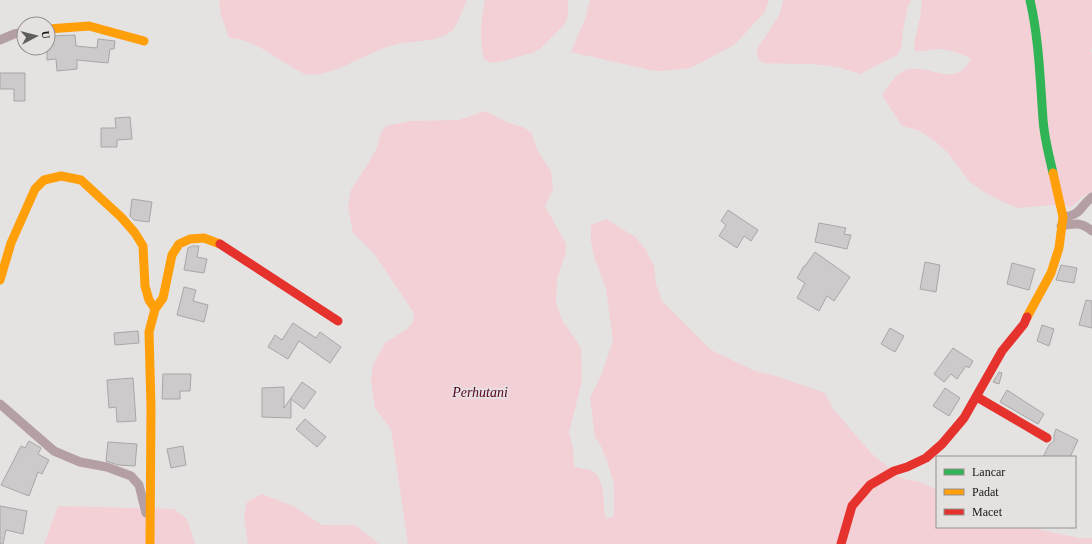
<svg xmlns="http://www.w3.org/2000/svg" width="1092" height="544" viewBox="0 0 1092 544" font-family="Georgia,serif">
  <rect width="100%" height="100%" fill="#e5e2e2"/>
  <g fill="#f3d0d5">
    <path d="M219,0H467C463,8 457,28 450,32C435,43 412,40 394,45C370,50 329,80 305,74C299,72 292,67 287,64C269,53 251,39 229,38L221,15Z"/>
    <path d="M485,0H568V15L565,24L540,49L532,53L499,62L491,63L484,59C479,37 481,22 485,0Z"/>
    <polygon points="590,0 769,0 765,12 734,45 691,68 659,71 650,70 571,52 585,19"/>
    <path d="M783,0H912L908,5L903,30L901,48L897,55L860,74C852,72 844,68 835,67C811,62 787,65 763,63L757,57V49L780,14Z"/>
    <path d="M922,0H1092V49L1090,50L1092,53V192L1083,196L1070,208L1065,204L1018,208L1001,201L984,192L970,182L948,153L936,142L920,131L902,126L882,95C888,87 894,76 903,71C926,61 956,91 971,59C963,54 950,50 940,49C932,49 924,52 915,51L914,43L920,18Z"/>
    <path d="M485,111L509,123L525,128L532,134L537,150L551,171L553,189L545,206L566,244V252L557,279L556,303L562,320L581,348L582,381L569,432L573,449L574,467C579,468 585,469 590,470C607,477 602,504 606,519L614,516V484L607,461L600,444L595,438L590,397L601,376L613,341L606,288L594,257L591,241V225L606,219L635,237L646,250L654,266L656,284L662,301L711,350L757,372L773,375L825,393L833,409L872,454L903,479L920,482L937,490V527H1027L1079,538H1092V544H408L391,429L375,408L371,380L373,365L385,343L407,329L413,322L414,313L373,252L353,233L348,207L351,190L369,162L377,148L381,132L386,126L411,121L459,120Z"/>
    <polygon points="262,494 293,506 322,525 355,525 379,544 248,544 244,517 247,502"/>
    <polygon points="58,506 174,509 187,519 195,544 44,544"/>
  </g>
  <g fill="#cccaca" stroke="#a8a6a6">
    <polygon points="75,35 76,46 97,48 98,39 115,41 114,49 110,49 108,63 77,60 77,69 57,71 56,59 47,60 47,48 48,48 48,43 51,43 50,36"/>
    <polygon points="0,73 25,73 25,101 14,101 14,89 0,89"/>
    <polygon points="130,117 132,139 117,140 117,147 101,147 101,128 116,128 115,118"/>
    <polygon points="132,199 152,202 149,222 134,220 130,216"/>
    <polygon points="728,210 758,230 751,241 744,236 737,248 719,236 726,225 721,221"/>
    <polygon points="819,223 846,228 844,234 851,235 847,249 815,242"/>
    <polygon points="192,246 199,246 197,257 207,259 204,273 184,270 188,248"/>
    <polygon points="815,252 850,277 834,301 827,296 819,311 797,298 805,283 797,278 804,266 805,266"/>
    <polygon points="925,262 940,265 936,292 920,289"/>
    <polygon points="1012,263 1035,269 1029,290 1007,284"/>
    <polygon points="1061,265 1077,268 1074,283 1056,280"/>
    <polygon points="184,287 196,290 193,301 208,305 204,322 177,315"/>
    <polygon points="1086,300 1092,301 1092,328 1079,325"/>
    <polygon points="293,323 316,338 320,332 341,347 330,363 299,341 288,359 268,347 275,335 282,340"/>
    <polygon points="1042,325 1054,329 1049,346 1037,341"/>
    <polygon points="890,328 904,336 895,352 881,344"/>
    <polygon points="138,331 139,343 115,345 114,333"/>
    <polygon points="953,348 973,361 969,368 966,366 957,379 951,374 944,382 934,374"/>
    <polygon points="999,372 1002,373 999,384 993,382"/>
    <polygon points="163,374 191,374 190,391 180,391 180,399 162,399"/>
    <polygon points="133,378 136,421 117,422 116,407 109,408 107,380"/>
    <polygon points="302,382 316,392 304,409 291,399 291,418 262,417 262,388 284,387 284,408"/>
    <polygon points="945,388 960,398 949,416 933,406"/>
    <polygon points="1007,390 1044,414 1038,424 1000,402"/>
    <polygon points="305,419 326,437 317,447 296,429"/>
    <polygon points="1056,429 1078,440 1070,457 1043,457 1049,445 1054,441 1054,435"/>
    <polygon points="29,441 41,448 38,454 49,460 42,474 38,472 29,496 1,485 21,446 25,448"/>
    <polygon points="108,442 137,444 135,466 118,465 106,461"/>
    <polygon points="183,446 186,465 171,468 167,449"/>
    <polygon points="0,506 27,511 23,534 6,530 3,544 0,544"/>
  </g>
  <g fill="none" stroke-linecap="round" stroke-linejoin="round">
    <g stroke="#b4a0a3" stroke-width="9">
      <polyline points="0,40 14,34 24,32"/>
      <path d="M1063,217C1082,215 1079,207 1092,197"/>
      <path d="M1061,226C1075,223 1081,222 1092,231"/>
      <polyline points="0,404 54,451 80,462 107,467 131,476 139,485 146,513"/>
    </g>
    <path stroke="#30b455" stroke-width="9" d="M1030,0C1039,39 1040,79 1043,119C1044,137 1049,155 1053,173"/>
    <g stroke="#ff9f0a" stroke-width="9">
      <polyline points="48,29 89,26 144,41"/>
      <polyline points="0,280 11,243 35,189 44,180 61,176 81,180 121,217 135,233 143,246 145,286 149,300 155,309"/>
      <polyline points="1027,317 1051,273 1059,248 1063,217 1053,173"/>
      <polyline points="150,544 151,407 149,332 155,309 163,298 172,255 179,244 190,239 204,238 220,244"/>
    </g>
    <g stroke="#e5322d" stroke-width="9">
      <polyline points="220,244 338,321"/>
      <polyline points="977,397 1047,438"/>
      <polyline points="841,544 852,506 870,485 894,471 907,467 926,458 942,444 964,418 1002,351 1024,324 1027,317"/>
    </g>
  </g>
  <g text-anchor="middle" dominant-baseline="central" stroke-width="3.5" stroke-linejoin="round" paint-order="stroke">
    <g font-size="14" font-style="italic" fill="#56011f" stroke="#e6e1e1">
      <text x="480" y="392">Perhutani</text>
    </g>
  </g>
  <rect x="936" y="456" width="140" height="72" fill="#e6e1e1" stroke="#949090"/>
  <rect x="944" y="469" width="20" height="6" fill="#30b455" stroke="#949090"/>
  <text x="972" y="476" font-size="12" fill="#181616">Lancar</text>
  <rect x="944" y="489" width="20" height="6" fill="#ff9f0a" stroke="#949090"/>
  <text x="972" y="496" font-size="12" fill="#181616">Padat</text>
  <rect x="944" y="509" width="20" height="6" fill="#e5322d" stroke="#949090"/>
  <text x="972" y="516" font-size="12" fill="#181616">Macet</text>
  <g transform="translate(36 36) rotate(83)"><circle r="19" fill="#e6e1e1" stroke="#949090"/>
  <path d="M0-3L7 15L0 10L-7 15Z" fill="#605d5d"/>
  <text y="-6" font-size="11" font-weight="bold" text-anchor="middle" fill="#181616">U</text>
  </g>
</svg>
